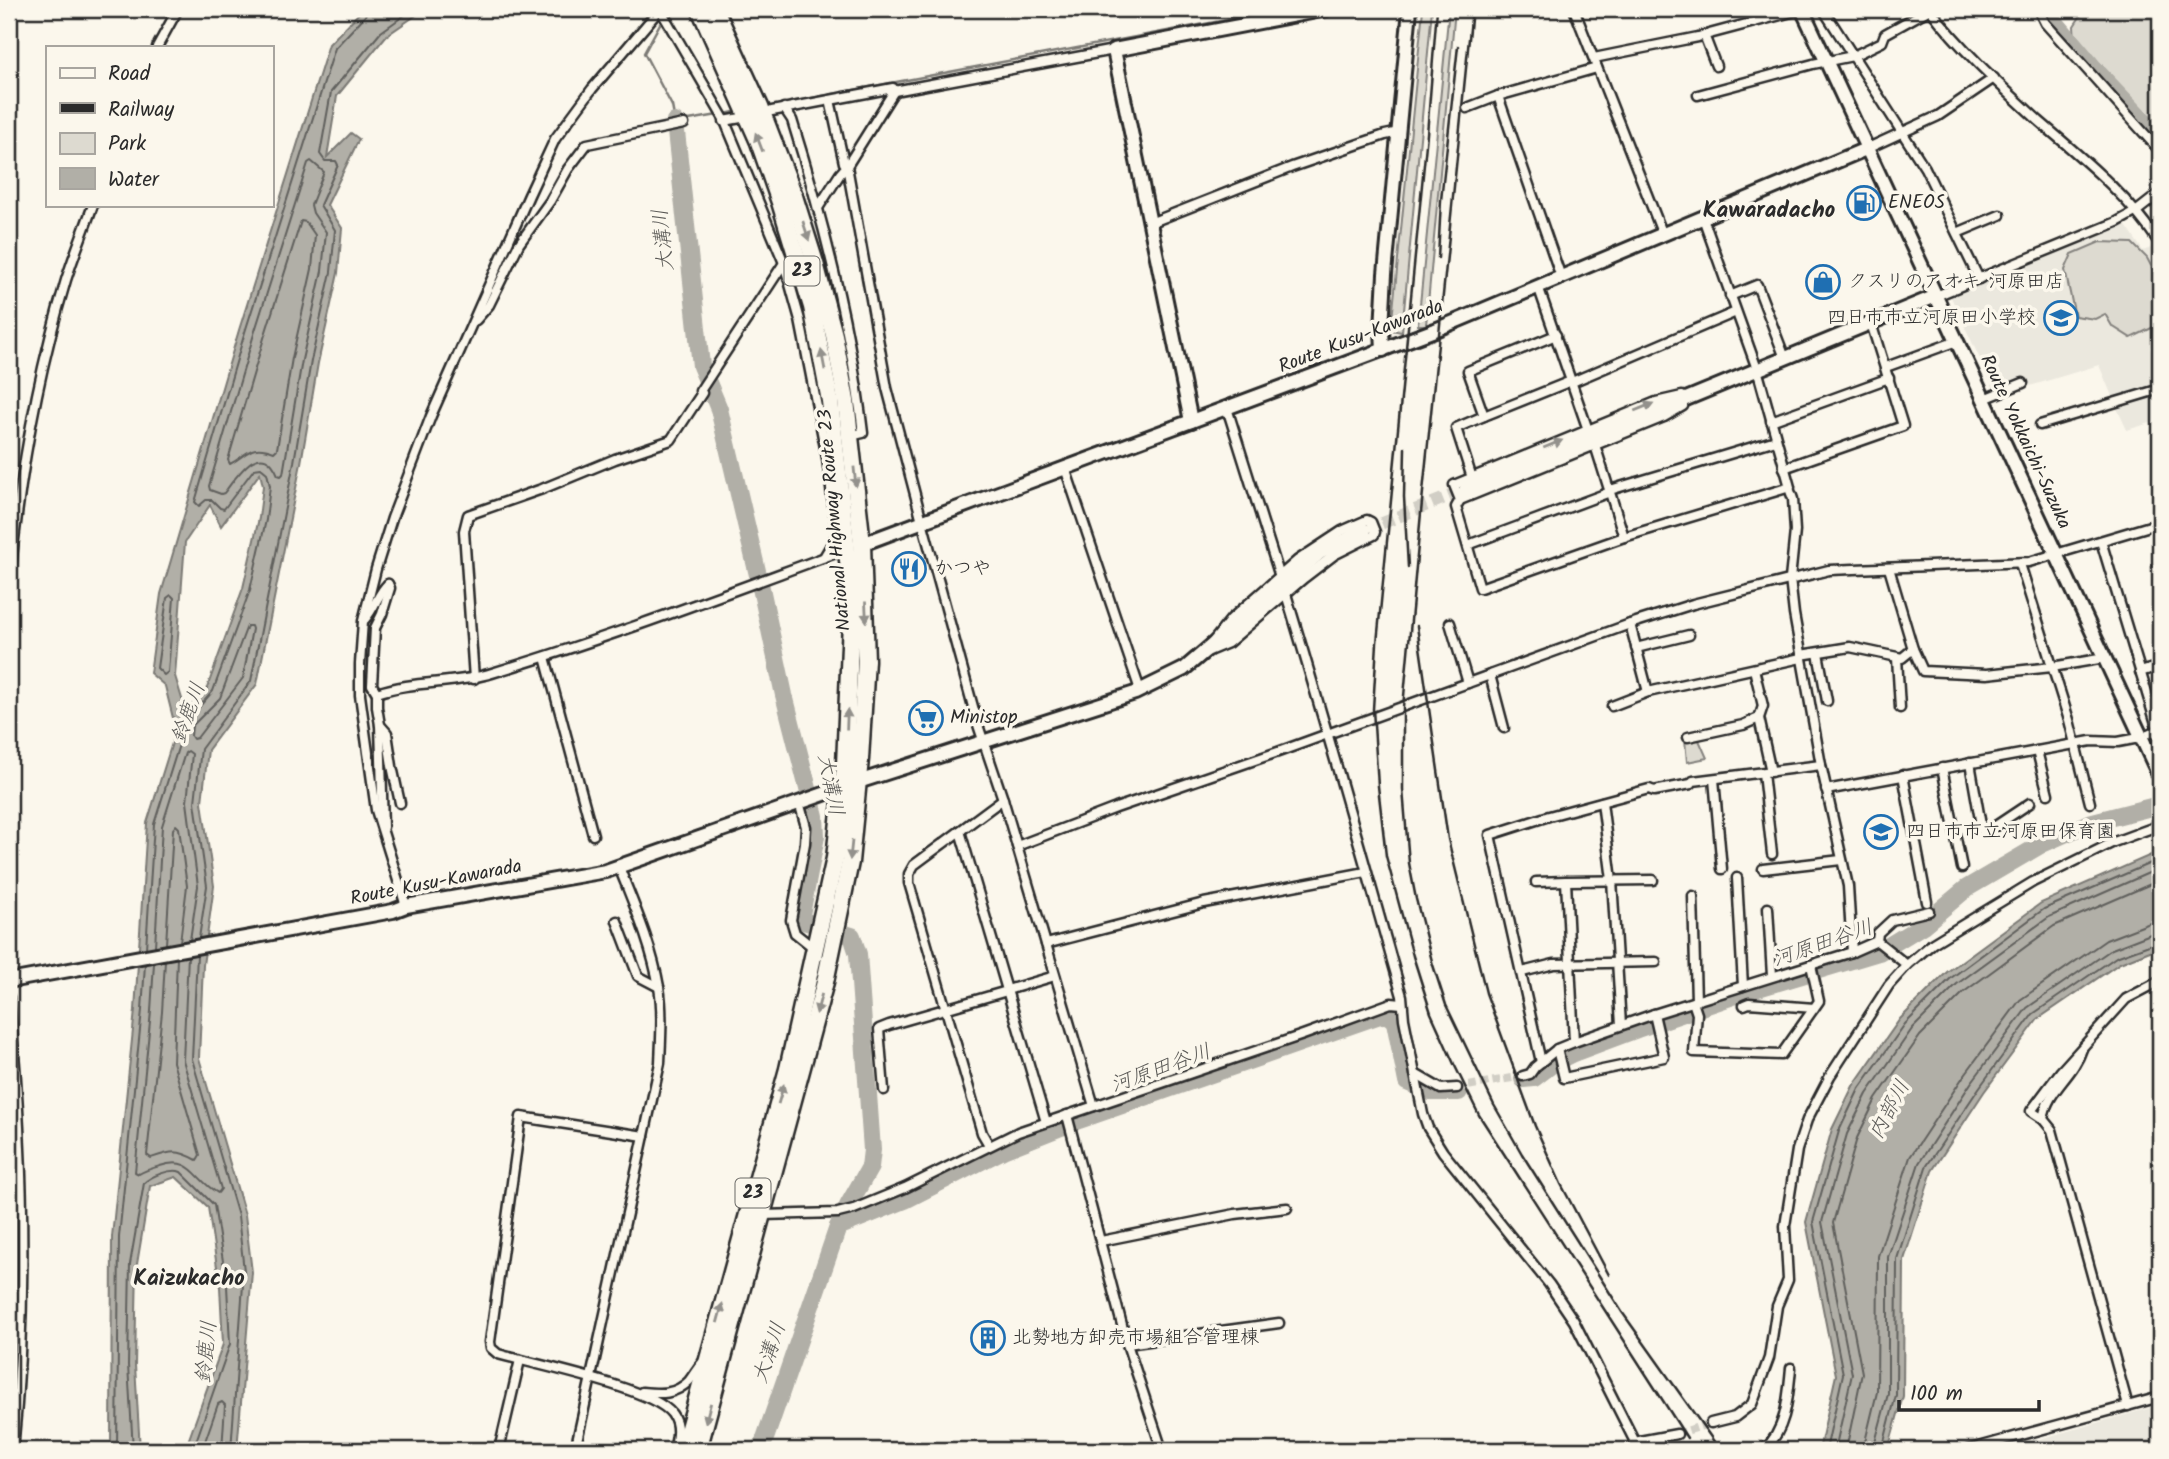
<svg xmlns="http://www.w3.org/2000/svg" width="2169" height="1459" viewBox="0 0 2169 1459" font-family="Kalam,'Klee One',sans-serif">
  <rect width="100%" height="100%" fill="#fbf7ec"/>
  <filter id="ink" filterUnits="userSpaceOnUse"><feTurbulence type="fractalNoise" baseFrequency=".0143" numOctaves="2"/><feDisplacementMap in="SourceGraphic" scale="14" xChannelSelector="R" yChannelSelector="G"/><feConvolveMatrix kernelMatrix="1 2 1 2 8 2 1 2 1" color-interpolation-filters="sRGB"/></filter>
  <g filter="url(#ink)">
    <g fill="#ebe8de">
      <polygon points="2125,224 2143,251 2156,246 2160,253 2160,342 2150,347 2160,373 2160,386 2114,401 2099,365 2030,386 2026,380 1994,389 1950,295"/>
      <polygon points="2160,391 2160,420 2127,430 2115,404"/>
      <polygon points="2160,1405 2160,1450 2025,1450 2025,1443"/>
    </g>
    <g fill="#dddad0" stroke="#84827e" stroke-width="2">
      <polygon points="1423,9 1432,9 1402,332 1391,330"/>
      <polygon points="1449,9 1455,9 1426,325 1418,325"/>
      <polygon points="2085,9 2160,9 2160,120 2155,120 2085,59 2075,40 2074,26"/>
      <polygon points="2100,242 2132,243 2147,258 2160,283 2160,324 2131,338 2112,326 2105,314 2095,319 2075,316 2065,270 2072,254"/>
      <polygon points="1695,738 1699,740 1707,758 1687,762 1685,740"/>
    </g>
    <g fill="#b1afa7" stroke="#7b7a75" stroke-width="2" fill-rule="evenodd">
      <path d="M363,9H425L386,36L337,96L327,157L351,133L359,139L327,205L342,228L338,273L318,363L301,463L257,684L208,750L202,802L214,886L203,965L199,1058L245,1215L252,1272L237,1450H185L223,1344L220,1287L208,1207L176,1177L150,1186L137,1264L135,1365L140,1450H111L112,1237L135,1010L147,823L176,730L165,686L150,673L161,594L239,330L329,44ZM260,473L263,486L259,518L243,588L207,688L186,712L175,676L185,542L210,505L221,526Z"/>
      <polygon points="2160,851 2160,947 2120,963 2038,1019 1984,1092 1932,1171 1904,1260 1903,1396 1888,1450 1819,1450 1836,1375 1806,1222 1832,1129 1853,1086 1900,1019 1947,972 2041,903"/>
    </g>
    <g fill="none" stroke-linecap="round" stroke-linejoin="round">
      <g stroke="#61605d" stroke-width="2">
        <path d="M311,161L324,172L311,205L313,213L326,232L322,271L302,360L283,474L281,476L278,475C262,436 237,476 224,493L221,494L210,490L209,486L254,334L308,163Z"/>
        <path d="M301,221L306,222L315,235L312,269L292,358L277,449L274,452C249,443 248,455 230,464L228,460L264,338Z"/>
        <polygon points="171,595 174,598 168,672 164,675 157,668 167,598"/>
        <polygon points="247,626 251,626 252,629 243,678 197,738 193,739 191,736 192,726 220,698"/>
        <polyline points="199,938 207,886 195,802 201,749 251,681 294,462 311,361 331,272 335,230 320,205 338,165 336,161 325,161 320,154 331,92 381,32 413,9"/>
        <polyline points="166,944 173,829 176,825 179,828 187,886 180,942"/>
        <polyline points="155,946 162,826 185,753 188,751 192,754 187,802 198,886 190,940"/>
        <polyline points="146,948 154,824 183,732 181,719 192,715 213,691 250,590 266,520 270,486 267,473 261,468 254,469 224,509 220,508 212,500 206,500 199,506 195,502 245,332 335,48 365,16 367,9"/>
        <polyline points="197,955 192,1059 238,1216 244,1271 231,1450"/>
        <path d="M165,961L162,1012L147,1155L151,1158C172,1151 177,1149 197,1160L200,1155L173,1062L177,958"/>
        <path d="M154,963L151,1011L135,1172L139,1174C145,1170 153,1168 160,1166C193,1155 194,1180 218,1193L221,1189L183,1060L188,956"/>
        <polyline points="117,1450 119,1237 142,1010 145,964"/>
        <path d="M133,1450L128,1365L130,1264L144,1183C151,1176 171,1168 181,1172L214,1205L227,1286L230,1344L193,1450"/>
        <polyline points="202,1450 218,1404 222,1402 225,1405 222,1450"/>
        <polyline points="1826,1450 1843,1374 1813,1222 1839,1131 1859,1089 1905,1024 1951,978 2044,909 2160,859"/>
        <polyline points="1835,1450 1852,1374 1822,1222 1847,1134 1867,1094 1912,1029 1957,984 2049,917 2160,868"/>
        <polyline points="1846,1450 1862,1373 1833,1223 1857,1138 1876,1099 1920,1036 1964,992 2054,926 2160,880"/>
        <polyline points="1863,1450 1877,1392 1878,1256 1910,1157 1963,1077 2020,1000 2106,940 2150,923 2160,922"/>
        <polyline points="1873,1450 1888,1394 1888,1257 1919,1163 1971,1083 2027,1008 2112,949 2153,933 2160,932"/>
        <polyline points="1882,1450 1896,1395 1897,1259 1926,1167 1979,1088 2033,1014 2116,957 2160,941"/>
      </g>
      <g stroke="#7b7a75" stroke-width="2.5">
        <polyline points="675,14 662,20 644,53 672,106 675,122 677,122"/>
        <polyline points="790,102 1284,9"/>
        <polyline points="725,114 739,111"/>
        <polyline points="683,121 718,115"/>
      </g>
      <g stroke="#b1afa7" stroke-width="18">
        <polyline points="2048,9 2055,22 2098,73 2160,138"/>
        <polyline points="675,122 701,366 719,409 761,588 784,695 815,816 816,836 800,920 852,936 858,954 872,1150 870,1167 849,1204 838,1227 761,1450"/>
        <polyline points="1523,1079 1534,1078 1555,1062 1573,1053 1637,1029 1745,992 1879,952 1923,925 1967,888 2042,844 2089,823 2159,805"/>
        <path d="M838,1227L905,1200L1003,1150L1079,1120L1377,1016C1386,1014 1390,1015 1395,1022L1407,1082L1430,1092H1459"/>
      </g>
      <g stroke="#d1cec5" stroke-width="8" stroke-dasharray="8 4" stroke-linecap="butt">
        <polyline points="1457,1088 1523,1076"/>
        <polyline points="1677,1434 1711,1423"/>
      </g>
      <polyline stroke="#d1cec5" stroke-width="12" stroke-dasharray="12 6" stroke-linecap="butt" points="1365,530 1465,490"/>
      <g stroke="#2b2b2b" stroke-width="13">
        <g id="street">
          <polyline points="660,9 724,119 784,263 800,320 827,458 837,535 824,557"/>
          <polyline points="1574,9 1663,235"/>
          <polyline points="1823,9 1925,168 1979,279"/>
          <path d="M1930,9C1961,50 2001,86 2039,121C2083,159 2128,195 2160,244"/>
          <polyline points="2038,9 2045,23 2160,151"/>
          <polyline points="1704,35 1716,66"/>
          <polyline points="157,47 178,9"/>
          <polyline points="1594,58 1698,37 1803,9"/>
          <polyline points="894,91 847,166 887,388 922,521 978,725 1003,799 1094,1106"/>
          <polyline points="1698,95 1813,64 1853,56 1882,42 1885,34 1930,9"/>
          <polyline points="1498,96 1561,277"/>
          <path d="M784,108L792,120C823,219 851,330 863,433L850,436"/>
          <polyline points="1467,108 1498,96 1597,68"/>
          <polyline points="772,111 893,88 894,91 1114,50"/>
          <polyline points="724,121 741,118"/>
          <polyline points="1866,149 1938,116 1994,78"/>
          <polyline points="818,208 840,174 847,166 844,163 830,100"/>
          <polyline points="1150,223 1292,167 1385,135 1399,132"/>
          <polyline points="1957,233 2000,215"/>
          <polyline points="1538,286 1588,430"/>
          <polyline points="1730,296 1757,285 1785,358"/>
          <polyline points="1936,296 2117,222 2137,211 2160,193"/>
          <polyline points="476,320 489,305 519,244 550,201 568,169 587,144 684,124"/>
          <polyline points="1886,367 1957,341"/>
          <polyline points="1572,382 1736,312"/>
          <polyline points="700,391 784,263"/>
          <polyline points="1682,396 1656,402 1454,485 1460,500 1456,507 1480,588 1624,537 1790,487 1757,369 1703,218"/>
          <polyline points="1984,399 2023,383"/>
          <polyline points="1227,408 1280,577"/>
          <polyline points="1484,416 1571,381"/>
          <polyline points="1771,421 1889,378"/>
          <polyline points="2040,425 2160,389"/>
          <polyline points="1595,445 1624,537"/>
          <polyline points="1065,468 1140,690"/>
          <polyline points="1784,468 1903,426 1871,323"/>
          <polyline points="1472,478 1456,428 1484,416 1468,371 1556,335"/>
          <polyline points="1789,488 1793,499 1795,531 1790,579 1794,614 1821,765 1848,886 1852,952"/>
          <polyline points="1610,490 1776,440"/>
          <polyline points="1460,500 1664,417 1683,406"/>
          <polygon points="1367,520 1371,522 1375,532 1374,535 1334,555 1304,578 1228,643 1204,653 1231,619 1298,560 1342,531"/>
          <polyline points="2101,541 2158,730 2150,733"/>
          <polyline points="1468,545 1610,492"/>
          <polyline points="2020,564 2069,720 2090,803"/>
          <path d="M9,589C18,485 36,380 66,280C74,255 84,230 93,205"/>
          <path d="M1286,594C1327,728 1364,862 1402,996L1404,1019L1423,1114L1428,1128L1443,1152L1549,1284L1574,1321L1639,1450"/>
          <path d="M365,619C375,608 378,593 388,584"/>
          <polyline points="1450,623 1468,683"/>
          <polyline points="1630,624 1648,692"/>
          <polyline points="1636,648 1689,635"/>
          <polyline points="1913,649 1923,671 1987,674 2052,667 2105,658"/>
          <polyline points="1818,653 1827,701"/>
          <polyline points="1801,655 1850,647 1902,658 1913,649 1889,568"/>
          <polyline points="545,657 593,835"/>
          <polyline points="1897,658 1900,708"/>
          <polyline points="2140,672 2160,666"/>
          <polyline points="1490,675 1504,728"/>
          <polyline points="474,679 464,531 468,515 542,489 615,459 671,440 702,393"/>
          <path d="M377,693C414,680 454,685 492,673C612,637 729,592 847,549"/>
          <polyline points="1612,706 1648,692 1801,658"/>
          <polyline points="1759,718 1771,772"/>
          <polyline points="380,725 387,733 392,766 400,803"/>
          <polyline points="1688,737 1743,725 1759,718 1763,706 1754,669"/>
          <polyline points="2037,751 2048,794"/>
          <polyline points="1970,763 1982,831 1991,829 2030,803"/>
          <polyline points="1942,768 1962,868"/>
          <polyline points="1763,773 1772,854"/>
          <polyline points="1903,775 1927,902"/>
          <polyline points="1714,779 1722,869"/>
          <polyline points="1826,790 2091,741 2118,742 2134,739"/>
          <polyline points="799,802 806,827 805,843 791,920 795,933 815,949"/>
          <polyline points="1602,802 1612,880 1621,1025"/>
          <polyline points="383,827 380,725 377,707 377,693 372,685 375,628 382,614 390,588 388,584"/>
          <polyline points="960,831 1046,1122"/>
          <polyline points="1017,846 1116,808 1278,752 1630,624 1693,604 1829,570 2029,562 2160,523"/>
          <polyline points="1763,869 1841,860"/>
          <polyline points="1737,878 1743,986"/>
          <polyline points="1566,881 1653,880"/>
          <polyline points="1536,882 1566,881 1574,1042"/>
          <polyline points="9,888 9,918"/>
          <polyline points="1693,896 1696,1001"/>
          <polyline points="406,906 376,810 360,695 360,664 363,621 376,569 392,518 431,416 529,195 555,139 592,89 660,9"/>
          <polyline points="1768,908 1772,976"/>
          <polyline points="617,921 638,976 659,987"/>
          <polyline points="1877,941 1878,933 1892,920 1929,911"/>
          <polyline points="1046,944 1204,903 1366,872"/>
          <polyline points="1522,972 1554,964 1656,962"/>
          <polyline points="1007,990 1055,976"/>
          <path d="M9,997C24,1147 28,1300 13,1450"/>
          <polyline points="1693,1002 1697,1014 1694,1052 1781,1055 1819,1001 1811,965"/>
          <polyline points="1744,1005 1749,1003 1814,1008"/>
          <polyline points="1557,1049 1564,1078 1664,1057 1654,1014"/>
          <path d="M2082,1049C2073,1077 2047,1090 2043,1119L2052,1130L2128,1406"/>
          <polyline points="1541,1062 1490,835 1549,816 1649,789 1654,791 1691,784 1693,781 1821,765"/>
          <polyline points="1415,1074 1441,1089 1457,1088"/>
          <polyline points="1523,1076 1530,1074 1535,1067 1557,1049 1574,1042 1654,1014 1852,952 1877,941 1907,965"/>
          <polyline points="884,1090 879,1029 889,1025 1007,991"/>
          <polyline points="1067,1115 1127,1344 1162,1450"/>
          <polyline points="2043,1119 2031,1111 2061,1071 2126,999 2160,981"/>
          <path d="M644,1136L521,1117L490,1342L491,1348L498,1354C533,1364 653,1388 672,1414C680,1425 677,1438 674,1450"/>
          <polyline points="989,1145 982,1133 909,883 909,874 914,865 1003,799"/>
          <polyline points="762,1215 838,1213 854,1209 905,1188 1018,1132 1303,1035 1391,1003 1402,1004"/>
          <polyline points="1101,1241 1235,1214 1287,1208"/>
          <polyline points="1127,1344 1279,1323"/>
          <path d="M642,1392C661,1394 675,1395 689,1381C694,1375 697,1368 703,1362"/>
          <polyline points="1711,1423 1735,1417 1752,1404 1769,1358 1777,1306 1788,1280 1785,1226 1797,1150 1807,1120 1830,1076 1889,985 1907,965 1933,943 2033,882 2114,842 2160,825"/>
          <polyline points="1634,1442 1677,1434"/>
          <polyline points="499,1450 520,1360"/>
          <path d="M575,1450L660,1063C661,1038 663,1011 659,987C652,946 634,905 619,867"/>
          <path d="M1764,1450C1787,1429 1788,1397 1791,1368"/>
          <polyline points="1967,1450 2160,1397"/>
        </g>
      </g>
      <g stroke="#2b2b2b" stroke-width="18">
        <g id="secondary">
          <polyline points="1802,9 2160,777"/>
          <polyline points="1383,350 1382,329 1385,274 1410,9"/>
          <polyline points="1191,421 1114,50 1327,9"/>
          <polyline points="1465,490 1936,296"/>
          <polyline points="862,544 1435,330 1866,149"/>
          <polyline points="9,981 393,911 406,906 606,871 858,782 1135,693 1184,669 1320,553 1365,530"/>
        </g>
      </g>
      <g stroke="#2b2b2b" stroke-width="21">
        <g id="highway">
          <polyline points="683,1450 788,1069 835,858 845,765 851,621 850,578 830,401 812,307 780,202 759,142 700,9"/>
          <polyline points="698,1450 825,982 850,862 860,759 866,660 862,544 846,401 834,335 815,263 793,193 760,107 715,9"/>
        </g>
      </g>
      <use href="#street" stroke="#fbf7ec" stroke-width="8"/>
      <use href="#secondary" stroke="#fbf7ec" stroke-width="12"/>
      <use href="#highway" stroke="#fbf7ec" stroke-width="16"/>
      <g stroke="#2b2b2b" stroke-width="2.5">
        <polyline points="1437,9 1427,134 1377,643 1373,709 1378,786 1386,856 1413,956 1431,1013 1454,1064 1479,1115 1687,1438"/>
        <polyline points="1472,9 1422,502 1403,707 1403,789 1409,863 1416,899 1433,965 1446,1005 1494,1105 1522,1154 1622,1312 1720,1450"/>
        <polyline points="1438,258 1441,200 1458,46"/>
        <polyline points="1405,448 1404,497 1408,567"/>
        <polyline points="1417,626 1448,839 1486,993 1535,1126 1561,1184 1609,1275"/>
      </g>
    </g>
    <defs><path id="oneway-solid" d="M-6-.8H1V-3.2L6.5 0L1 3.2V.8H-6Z" transform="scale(1.75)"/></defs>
    <g fill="#93918c">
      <use href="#oneway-solid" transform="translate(759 142) rotate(-111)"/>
      <use href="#oneway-solid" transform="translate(806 231) rotate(72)"/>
      <use href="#oneway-solid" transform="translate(823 360) rotate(-101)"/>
      <use href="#oneway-solid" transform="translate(1644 407) rotate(-22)"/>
      <use href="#oneway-solid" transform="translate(1553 444) rotate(-22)"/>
      <use href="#oneway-solid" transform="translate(855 477) rotate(84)"/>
      <use href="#oneway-solid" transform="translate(866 612) rotate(87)"/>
      <use href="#oneway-solid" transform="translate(847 719) rotate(-88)"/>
      <use href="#oneway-solid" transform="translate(851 850) rotate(96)"/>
      <use href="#oneway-solid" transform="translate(819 1004) rotate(105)"/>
      <use href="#oneway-solid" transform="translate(781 1094) rotate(-74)"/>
      <use href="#oneway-solid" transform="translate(720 1313) rotate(-75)"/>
      <use href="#oneway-solid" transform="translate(708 1413) rotate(105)"/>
    </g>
  </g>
  <defs>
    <g id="fuel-ring" transform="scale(1.75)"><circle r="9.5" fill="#fbf7ec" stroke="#1f6fb2" stroke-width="1.5"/><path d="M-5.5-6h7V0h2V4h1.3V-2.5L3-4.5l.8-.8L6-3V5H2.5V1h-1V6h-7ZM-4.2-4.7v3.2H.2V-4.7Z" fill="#1f6fb2"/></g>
    <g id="shop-ring" transform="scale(1.75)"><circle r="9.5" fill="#fbf7ec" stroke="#1f6fb2" stroke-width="1.5"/><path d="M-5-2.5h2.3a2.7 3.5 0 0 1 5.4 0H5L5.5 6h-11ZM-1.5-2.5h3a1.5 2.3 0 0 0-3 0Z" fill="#1f6fb2"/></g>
    <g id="school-ring" transform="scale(1.75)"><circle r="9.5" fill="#fbf7ec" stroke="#1f6fb2" stroke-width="1.5"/><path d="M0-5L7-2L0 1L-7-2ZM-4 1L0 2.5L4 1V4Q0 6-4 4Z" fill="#1f6fb2"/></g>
    <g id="restaurant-ring" transform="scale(1.75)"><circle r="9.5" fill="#fbf7ec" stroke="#1f6fb2" stroke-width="1.5"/><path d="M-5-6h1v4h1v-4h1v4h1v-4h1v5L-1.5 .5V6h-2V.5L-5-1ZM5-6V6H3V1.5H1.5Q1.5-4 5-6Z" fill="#1f6fb2"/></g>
    <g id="supermarket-ring" transform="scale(1.75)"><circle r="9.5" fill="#fbf7ec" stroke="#1f6fb2" stroke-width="1.5"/><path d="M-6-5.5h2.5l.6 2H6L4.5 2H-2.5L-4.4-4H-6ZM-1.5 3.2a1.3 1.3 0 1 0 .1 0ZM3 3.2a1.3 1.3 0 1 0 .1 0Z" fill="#1f6fb2"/></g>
    <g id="building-ring" transform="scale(1.75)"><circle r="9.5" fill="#fbf7ec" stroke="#1f6fb2" stroke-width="1.5"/><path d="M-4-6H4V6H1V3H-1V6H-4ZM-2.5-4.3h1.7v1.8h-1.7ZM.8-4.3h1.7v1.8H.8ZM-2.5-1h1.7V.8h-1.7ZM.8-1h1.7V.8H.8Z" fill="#1f6fb2"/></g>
  </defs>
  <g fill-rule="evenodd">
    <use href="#fuel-ring" x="1864" y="203"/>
    <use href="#shop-ring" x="1823" y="282"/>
    <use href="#school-ring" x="2061" y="318"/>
    <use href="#restaurant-ring" x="909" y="569"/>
    <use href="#supermarket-ring" x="926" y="718"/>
    <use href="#school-ring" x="1881" y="832"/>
    <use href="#building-ring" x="988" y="1338"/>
  </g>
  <g text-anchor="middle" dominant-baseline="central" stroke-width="7" stroke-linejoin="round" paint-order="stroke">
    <g fill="#fbf7ec" stroke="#696865" stroke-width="2">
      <rect x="784.5" y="256.5" width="35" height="29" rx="5"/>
      <rect x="735.5" y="1178.5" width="35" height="29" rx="5"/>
    </g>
    <g font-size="18" font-weight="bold" fill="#2b2b2b">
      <text x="802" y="271">23</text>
      <text x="753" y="1193">23</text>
    </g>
    <g font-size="19" fill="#2b2b2b" stroke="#fbf7ec" text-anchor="start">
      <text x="1888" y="203">ENEOS</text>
      <text x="1848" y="282">クスリのアオキ 河原田店</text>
      <text x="2036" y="318" text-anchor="end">四日市市立河原田小学校</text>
      <text x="934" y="569">かつや</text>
      <text x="950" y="718">Ministop</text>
      <text x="1906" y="832">四日市市立河原田保育園</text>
      <text x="1012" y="1338">北勢地方卸売市場組合管理棟</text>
    </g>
    <g font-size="19" fill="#2b2b2b" stroke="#fbf7ec">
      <text transform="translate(1361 337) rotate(-21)">Route Kusu-Kawarada</text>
      <text transform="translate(2025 442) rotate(65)">Route Yokkaichi-Suzuka</text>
      <text transform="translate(835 520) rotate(-95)">National Highway Route 23</text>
      <text transform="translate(436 883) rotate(-11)">Route Kusu-Kawarada</text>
    </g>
    <g font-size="21" font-style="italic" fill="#5a5956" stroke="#fbf7ec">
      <text transform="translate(664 240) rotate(-96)">大溝川</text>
      <text transform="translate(189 713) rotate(-70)">鈴鹿川</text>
      <text transform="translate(830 785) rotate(79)">大溝川</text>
      <text transform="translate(1823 944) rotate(-19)">河原田谷川</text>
      <text transform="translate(1161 1069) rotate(-20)">河原田谷川</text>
      <text transform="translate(1890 1110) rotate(-62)">内部川</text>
      <text transform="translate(207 1352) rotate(-84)">鈴鹿川</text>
      <text transform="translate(770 1353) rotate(-71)">大溝川</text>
    </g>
    <g font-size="23" font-weight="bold" fill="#2b2b2b" stroke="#fbf7ec">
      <text x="1769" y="211">Kawaradacho</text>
      <text x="189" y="1279">Kaizukacho</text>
    </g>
  </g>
  <rect width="2169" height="1459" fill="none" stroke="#fbf7ec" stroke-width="35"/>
  <rect x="18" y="18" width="2134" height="1424" fill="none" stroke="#2b2b2b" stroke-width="2.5" filter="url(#ink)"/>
  <rect x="46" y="46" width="228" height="161" fill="#fbf7ec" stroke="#a8a59f" stroke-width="2"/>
  <rect x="60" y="68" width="35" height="10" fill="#fbf7ec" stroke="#a8a59f" stroke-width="2"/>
  <text x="108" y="80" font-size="21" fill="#2b2b2b">Road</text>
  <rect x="60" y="103" width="35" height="10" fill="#2b2b2b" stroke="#a8a59f" stroke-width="2"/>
  <text x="108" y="116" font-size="21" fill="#2b2b2b">Railway</text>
  <rect x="60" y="133" width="35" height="21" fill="#dddad0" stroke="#a8a59f" stroke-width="2"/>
  <text x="108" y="150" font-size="21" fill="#2b2b2b">Park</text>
  <rect x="60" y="168" width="35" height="21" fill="#b1afa7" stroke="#a8a59f" stroke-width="2"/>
  <text x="108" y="186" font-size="21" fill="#2b2b2b">Water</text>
  <path d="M1899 1400v10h140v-10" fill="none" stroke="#2b2b2b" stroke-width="3.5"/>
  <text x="1910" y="1400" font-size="21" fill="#2b2b2b" stroke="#fbf7ec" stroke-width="5" paint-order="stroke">100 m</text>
</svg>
